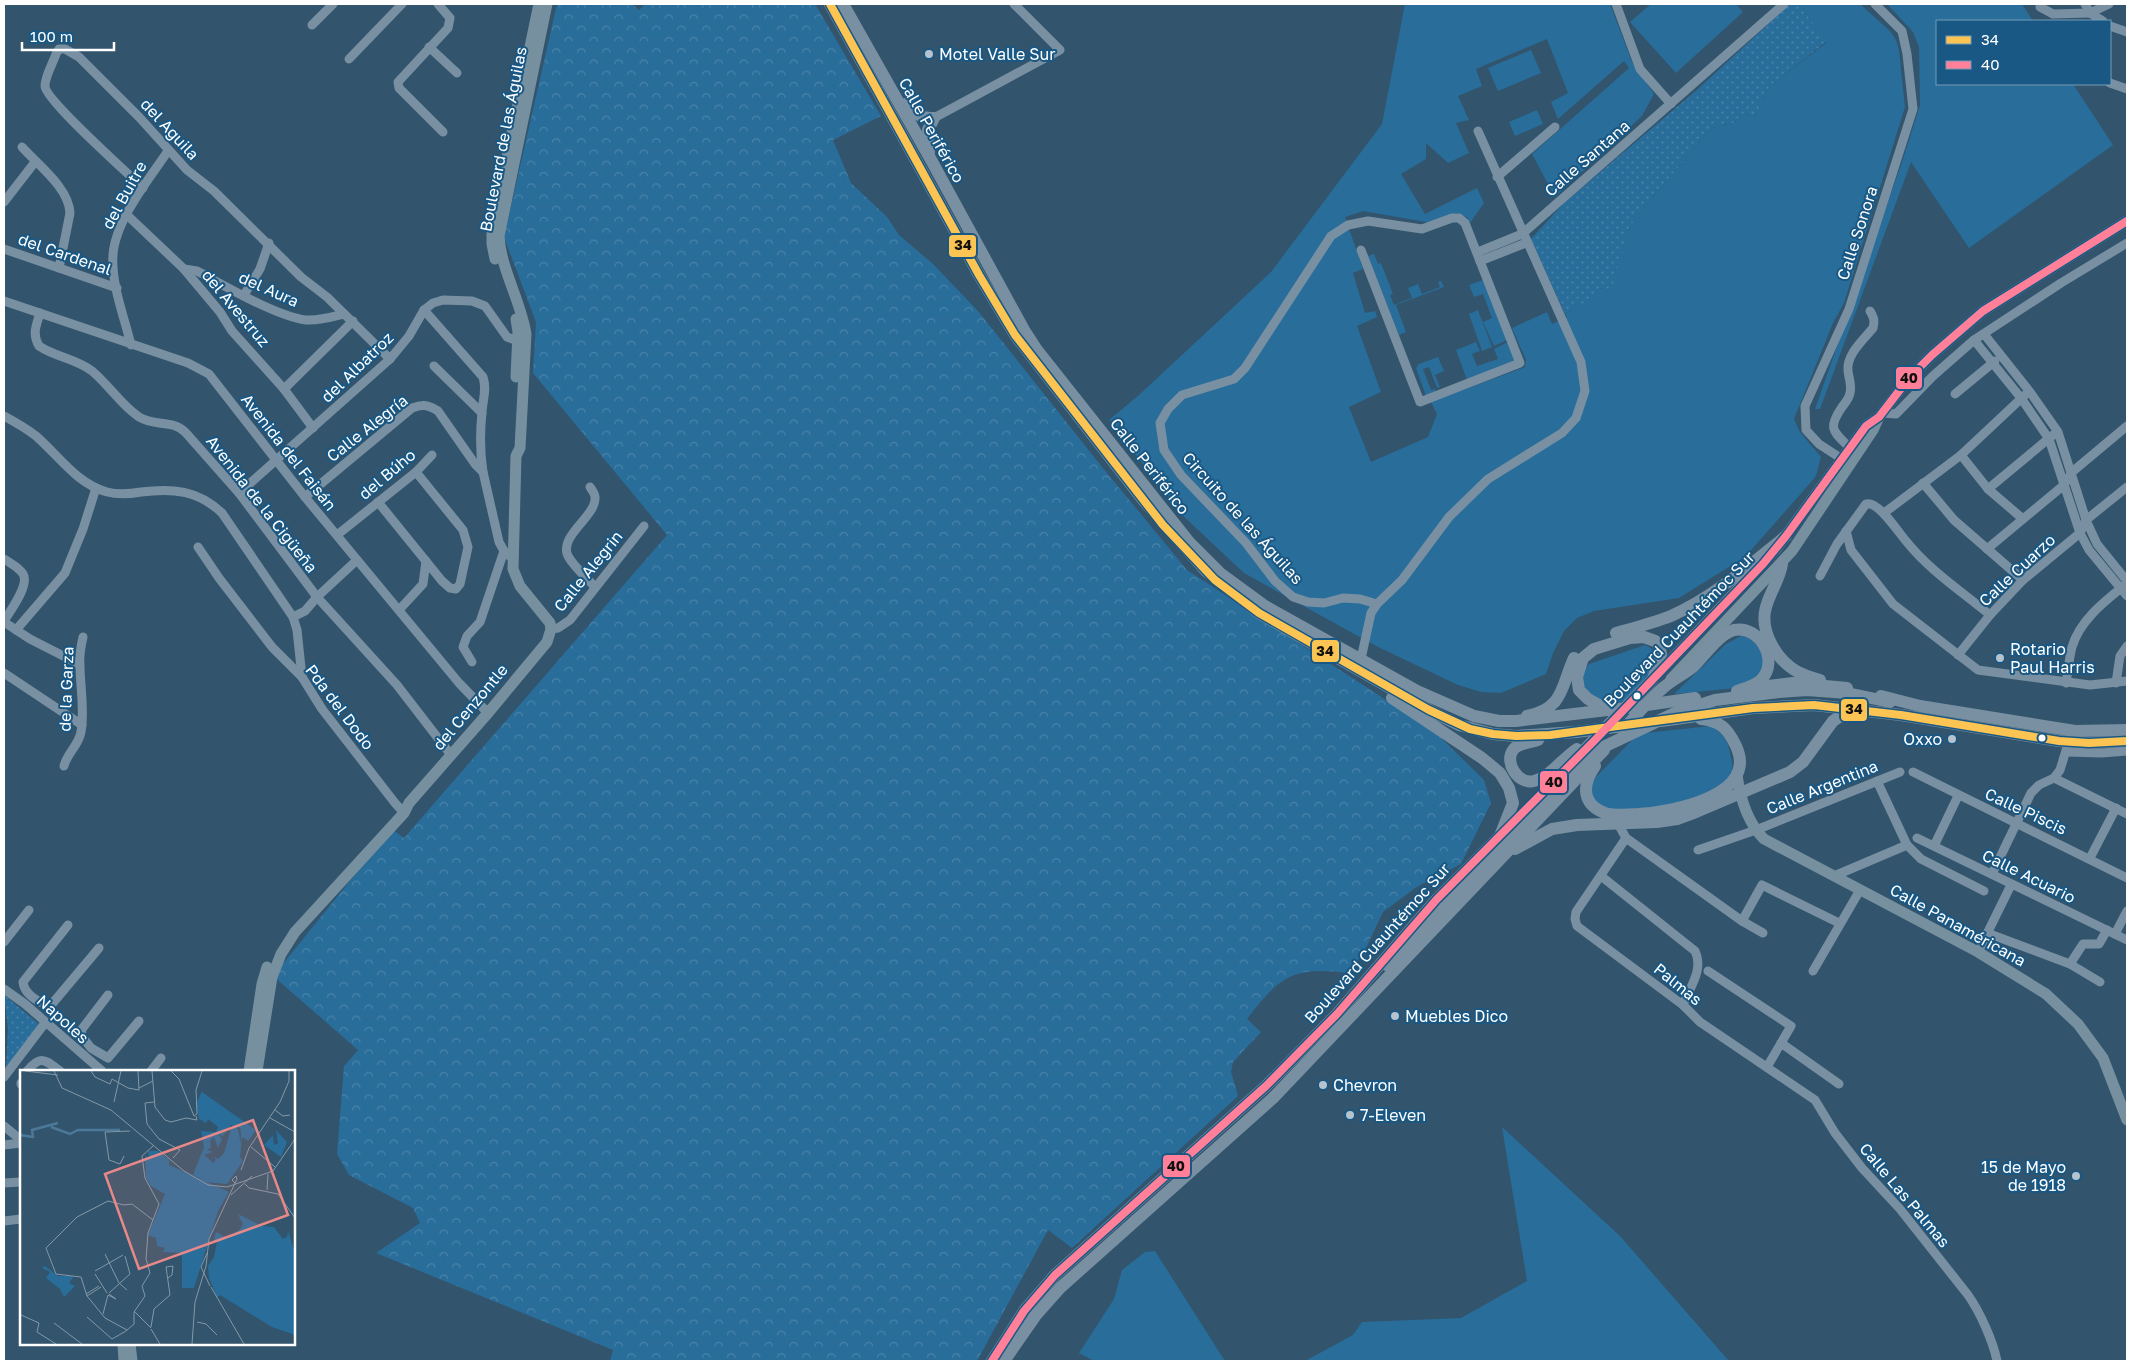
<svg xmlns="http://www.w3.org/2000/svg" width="2131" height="1365" viewBox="0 0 2131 1365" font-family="'Golos Text',sans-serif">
  <defs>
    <pattern id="forest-crowns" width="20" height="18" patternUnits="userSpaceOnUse" patternTransform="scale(1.25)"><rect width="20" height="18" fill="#296d9a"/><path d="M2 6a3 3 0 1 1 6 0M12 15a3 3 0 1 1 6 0" fill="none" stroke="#4983a9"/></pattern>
    <pattern id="park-dots" width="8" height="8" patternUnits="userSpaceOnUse" patternTransform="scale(1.25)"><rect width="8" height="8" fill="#296d9a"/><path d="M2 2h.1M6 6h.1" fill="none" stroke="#4983a9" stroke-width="1.8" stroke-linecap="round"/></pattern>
  </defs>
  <rect width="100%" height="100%" fill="#32546c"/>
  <g fill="#296d9a">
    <polygon points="1405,4 1610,4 1632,62 1654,94 1642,116 1555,197 1532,154 1629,68 1624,61 1558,119 1551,102 1568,93 1547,39 1476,69 1482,86 1458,96 1469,120 1456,123 1469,153 1448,163 1426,143 1426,159 1401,174 1425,214 1477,188 1484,203 1470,223 1468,218 1457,213 1432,223 1363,211 1345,217 1363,269 1353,273 1365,313 1375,311 1377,317 1357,326 1381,392 1349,407 1371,462 1428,437 1437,414 1431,402 1525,367 1526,360 1512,328 1547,312 1552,324 1567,317 1565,314 1611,286 1628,232 1634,220 1711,128 1733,123 1743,114 1755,118 1769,87 1826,43 1799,4 1860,4 1890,31 1896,40 1899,50 1905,107 1844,303 1833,323 1794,419 1800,432 1821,457 1816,476 1812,481 1745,557 1679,598 1594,611 1577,618 1564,631 1553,653 1546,674 1501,693 1481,692 1458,685 1376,646 1244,573 1181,514 1109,420 1139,395 1271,272 1382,124"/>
    <polygon points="1651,4 1736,4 1743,12 1676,73 1630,22"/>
    <polygon points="1887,4 2022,4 2033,21 1937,21 1937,84 2073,84 2113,145 1969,248 1911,162 1820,409 1815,409 1903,159 1920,105 1919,47 1913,32"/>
    <polygon points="1531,50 1541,73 1498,91 1488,68"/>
    <polygon points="1537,110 1543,124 1515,136 1509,122"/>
    <polygon points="1374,254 1378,264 1381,263 1393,294 1390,295 1394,305 1412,298 1408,288 1418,284 1422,294 1440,287 1438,282 1441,281 1444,287 1396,305 1406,332 1399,335 1368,256"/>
    <polygon points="1483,280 1507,340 1494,346 1483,322 1492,318 1483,294 1474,297 1469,285"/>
    <polygon points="1478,310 1492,347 1482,351 1469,314"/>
    <polygon points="1476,342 1480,351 1472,354 1477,366 1498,359 1494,349 1508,342 1516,361 1467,380 1456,350"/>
    <polygon points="1438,357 1444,371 1435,375 1440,387 1437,388 1429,367 1423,369 1431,390 1435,389 1436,392 1426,396 1416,368 1419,364"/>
    <path d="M1741,636C1757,637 1760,650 1766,663L1760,676L1737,688L1674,694L1726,644Z"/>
    <path d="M1645,645L1656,651C1654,670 1652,670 1640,684C1636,689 1631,696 1627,699C1604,713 1568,688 1589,664Z"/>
    <path d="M1711,726C1722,732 1728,741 1730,753C1733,764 1735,777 1725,785C1718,791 1695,801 1686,803C1677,806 1621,813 1614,812C1599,809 1595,802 1589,790L1595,778L1636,736L1644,733Z"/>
    <polygon points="1502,1127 1620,1236 1729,1361 1305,1361 1353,1335 1362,1322 1461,1318 1527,1281"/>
    <polygon points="1155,1251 1225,1361 1094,1361 1079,1353 1114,1299 1122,1270 1145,1252"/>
  </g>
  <path fill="url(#forest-crowns)" d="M557,4H632L639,10L645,4H815L881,116L833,140L851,183L887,217L899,235L933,264L978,311L1102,467L1187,570L1435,732L1484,780L1491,803L1461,864L1418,886L1383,912L1364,952L1348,973C1293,966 1280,976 1247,1019L1261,1032L1233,1062L1231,1072L1238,1096L1072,1248L1048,1230L977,1361H610L613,1350L376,1253L420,1223L413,1208L349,1175L337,1154L344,1066L358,1050L273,976L392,829L404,838L667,535L533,373L536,322L504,237Z"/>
  <g fill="url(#park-dots)">
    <polygon points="1790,4 1799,4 1826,42 1769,87 1755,118 1743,114 1733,123 1711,128 1634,220 1628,232 1612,286 1565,314 1531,239 1564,203 1698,89"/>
    <polygon points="4,995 39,1024 6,1068 8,1029"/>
  </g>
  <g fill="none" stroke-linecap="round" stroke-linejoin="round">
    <g stroke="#7890a2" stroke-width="9">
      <polyline points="438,4 450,18 448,28 398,82 399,88 443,132"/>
      <polyline points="1616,4 1640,69 1671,104"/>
      <polyline points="2085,4 2090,13 2103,21"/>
      <polyline points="2040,7 2053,14 2090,13 2109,4"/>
      <polyline points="312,25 333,4"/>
      <polyline points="2110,26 2127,32"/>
      <polyline points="429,47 457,73"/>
      <polyline points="349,59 402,4"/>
      <polyline points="2110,83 2127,89"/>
      <polyline points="934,118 1060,50 1014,4"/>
      <path d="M22,147C38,165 69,188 70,213L59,268"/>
      <polyline points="1497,177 1555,127"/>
      <path d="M143,188C129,174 45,100 45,86C45,76 53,63 56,54L59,49H65L79,57L139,117L187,170L214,191L301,277L327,297L390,359"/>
      <polyline points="4,202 35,162"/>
      <polyline points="127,215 184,269 220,312 232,331 284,389 313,428"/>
      <polyline points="4,249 117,288"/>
      <polyline points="1361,250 1420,402 1520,363 1465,223 1459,218 1452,218 1422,229 1368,221 1348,225 1331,236 1245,368 1234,379 1182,395 1168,409 1160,423 1164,450 1181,475 1246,543 1275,581 1293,597 1308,602 1324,603 1343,598 1360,599 1377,604"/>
      <polyline points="1478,252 1522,234 1784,4"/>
      <polyline points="1480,261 1526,243"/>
      <path d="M184,269L197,271C225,286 276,316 306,320C319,321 332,317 344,314"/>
      <polyline points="244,295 260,269 269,243"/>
      <polyline points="4,301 188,363 209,374 305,497 459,683 488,713"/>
      <path d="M424,310L483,377C487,389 483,399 482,412C480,432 480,453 483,472L499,542L504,551L512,558"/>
      <path d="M40,313C36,326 32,334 39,346C55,357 77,359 92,371C109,385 121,405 139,417C155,427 173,419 186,433L239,493L317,597L397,685L451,755"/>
      <polyline points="1984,334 2030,392 2058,432 2086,520 2097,544 2127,581"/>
      <polyline points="1974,340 2021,398 2049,439 2080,533 2089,550 2127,596"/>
      <path d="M131,345C124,316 111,284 113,255C115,221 149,179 168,151"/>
      <polyline points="434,366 482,413"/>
      <polyline points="284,389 353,321"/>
      <polyline points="1955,394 1995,361"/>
      <polyline points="1882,413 1896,414 1933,376 1974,340 2061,283 2127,243"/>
      <path d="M4,416C15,422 26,428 36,436C59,456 77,484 107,492C118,495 130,494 141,492C172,488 198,490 222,513L293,617L297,630L302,677"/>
      <path d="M1850,448C1833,431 1827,429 1842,407C1845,403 1849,399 1850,393C1852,385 1849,379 1848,371C1846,355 1863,340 1873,328C1875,321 1874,318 1870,311"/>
      <polyline points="1961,455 1988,489 2023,519"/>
      <polyline points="1842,459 1819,444 1806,430 1805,406 1849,309 1913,109 1907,54 1902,31 1875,4"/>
      <polyline points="1923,483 1954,520 2023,580"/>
      <path d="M590,487C592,490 595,494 595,497C597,516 558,536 568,556C574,567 586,577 594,586"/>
      <polyline points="1988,489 2053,435"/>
      <polyline points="239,493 390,359 409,336 424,310 433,303 443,300 472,301 485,306 507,337 518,341"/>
      <path d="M305,497L412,408C423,404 429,405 438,411L475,464L483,472"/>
      <polyline points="378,502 442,581 450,588 456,589 460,584 468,547 463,530 416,472"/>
      <polyline points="1884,513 1961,455 2025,395"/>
      <polyline points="1846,531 1851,550 1893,604 1978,670 2090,685 2127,681"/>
      <polyline points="337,535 416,472 432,455"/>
      <polyline points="198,547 219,578 272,647 302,677 322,709 395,803 404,813"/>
      <polyline points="1987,549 2064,485 2072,472 2127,426"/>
      <path d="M4,559C10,563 19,567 23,574C30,585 10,611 4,621"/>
      <path d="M1820,576L1837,544L1866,504C1878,500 1898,532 1906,541C1929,570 1961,591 1990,615"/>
      <polyline points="399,610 423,584 426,561"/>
      <polyline points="293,617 305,611 317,597 357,560"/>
      <polyline points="4,622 30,639 79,664"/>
      <polyline points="551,629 558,628 570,620 644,526"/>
      <polyline points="16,630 65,573 83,529 96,488"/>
      <polyline points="1958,655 1990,615 2023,580 2080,533 2086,520 2127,487"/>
      <polyline points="1361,659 1371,613 1377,604 1402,580 1449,517 1488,479 1562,433 1576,418 1585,391 1581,362 1478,131"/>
      <polyline points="472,662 463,647 467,636 480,622 504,551"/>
      <polyline points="4,673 82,725"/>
      <path d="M2066,683C2068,671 2069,659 2072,647C2080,620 2104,602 2125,585"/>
      <polyline points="2116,683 2120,656 2127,646"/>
      <polyline points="2066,752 2102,753 2127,751"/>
      <path d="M64,766C67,753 79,745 81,732C85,709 80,687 80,665C79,656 81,646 83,637"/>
      <polyline points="1913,772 2127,878"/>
      <polyline points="2054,778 2127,814"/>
      <polyline points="2054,778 2060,770 2067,747"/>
      <polyline points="1877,781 1907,845 1921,859 1984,891"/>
      <polyline points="1616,820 1626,838 1742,921 1763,933"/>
      <path d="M1626,838L1576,912L1575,919L1577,926L1683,1005L1700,1022L1815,1100L1835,1133L1862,1168L1900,1209L1968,1295C1980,1312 1993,1341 1997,1361"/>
      <polyline points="1917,838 2127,940"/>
      <polyline points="1934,846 1958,796"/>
      <polyline points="1698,850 1756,830 1900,772"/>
      <polyline points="2090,858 2116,808"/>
      <polyline points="1992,874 2031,793 2039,785 2054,778"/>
      <path d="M1601,876L1695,951C1704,969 1690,987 1683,1005"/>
      <polyline points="1834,876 1907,845"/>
      <polyline points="1742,921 1762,885 1839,923"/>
      <path d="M68,925L23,982C24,993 37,1001 46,1005L52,1004L99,948"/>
      <polyline points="1987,933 2070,964 2100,982"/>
      <polyline points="2115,934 2127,911"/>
      <polyline points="4,942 29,910"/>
      <polyline points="1978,952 2011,885"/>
      <polyline points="2070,964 2083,944 2099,944 2107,930"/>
      <polyline points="1708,971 1791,1026 1767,1067"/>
      <polyline points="1813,971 1860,890"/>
      <polyline points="4,989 25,1004 102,1071"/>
      <polyline points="108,995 82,1029 81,1035 91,1048 108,1058 139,1021"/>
      <polyline points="1781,1043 1839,1084"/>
      <path d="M27,1071C41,1054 45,1060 60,1071"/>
      <polyline points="151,1071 161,1058"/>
      <polyline points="4,1077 45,1023"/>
      <polyline points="21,1083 21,1084"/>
      <polyline points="4,1126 21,1140"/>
      <polyline points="4,1145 21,1143"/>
      <polyline points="4,1183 21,1182"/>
      <polyline points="4,1221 21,1219"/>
    </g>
    <g stroke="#77909f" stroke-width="11">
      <polyline points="495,259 492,244 492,228 539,4"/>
      <polyline points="516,377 518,332 516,319"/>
      <polyline points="1653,679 1776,549 1866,426 1879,417 1909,378 1932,355 1983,311 2127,221"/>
      <polyline points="1671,679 1792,551 1873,430 1878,419"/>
      <path d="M1737,775C1740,797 1748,823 1764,839L1978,952L2046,994L2078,1024L2103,1058L2127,1120"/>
      <polyline points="249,1071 262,984 267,967"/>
      <path d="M257,1071L272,977L281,954L295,932L404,813L409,803L488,713L547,642L551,629L550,623L520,586L513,569L516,456L520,448L526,334C521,301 501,270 499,236L547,4"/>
      <polyline points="123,1344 124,1361"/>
      <polyline points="130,1344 132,1361"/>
    </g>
    <g stroke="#7990a2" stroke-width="12">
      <polyline points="830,4 979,275 1015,335 1144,501 1206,571 1259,613 1429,710 1459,725 1493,734 1516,736 1576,732"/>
      <polyline points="843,4 930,158 1024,330 1037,350 1189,542 1220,573 1265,606 1417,691 1474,716 1499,721 1516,721 1607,710"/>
      <path d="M905,104C914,114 921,118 934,118L928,130L929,152"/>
      <path d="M1782,564C1780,579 1770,592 1766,607C1759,631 1777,661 1798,672C1805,676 1813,678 1820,680"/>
      <path d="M1616,633C1634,628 1653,623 1671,616C1714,597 1750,565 1786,536"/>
      <polyline points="1752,688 1793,683 1847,688"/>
      <polyline points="1881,696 1920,706 2075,731 2127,730"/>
      <polyline points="1392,698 1482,758 1500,773 1509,788 1513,803 1500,836"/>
      <path d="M1527,716C1564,709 1561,686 1574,658"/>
      <polyline points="1661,721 1753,708 1814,705 1901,715 2059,741 2089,743 2127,741"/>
      <path d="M1623,730C1636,716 1648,700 1663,688C1673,679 1685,674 1694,666C1705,655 1719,634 1734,630C1760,625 1780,661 1761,680C1754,686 1746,688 1737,691"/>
      <path d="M1538,740C1530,743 1518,743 1513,750C1504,762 1518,785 1534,781C1550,777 1563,758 1577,749"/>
      <path d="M1595,766C1581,786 1582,806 1608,814C1618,816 1628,814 1638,814C1671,812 1762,796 1735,744C1727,728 1720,721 1701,719"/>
      <polyline points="1560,775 1653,679 1661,654 1659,645 1655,641 1644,637 1630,638 1594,649 1583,658 1577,677 1579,690 1588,699 1608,710"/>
      <polyline points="1515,849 1552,829 1577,825 1657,822 1677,819 1696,812 1790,772 1803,762 1833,721 1839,717 1856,711"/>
      <polyline points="992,1361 1024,1311 1055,1275 1266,1086 1337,1014 1437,899 1506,830"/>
      <polyline points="1004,1361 1036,1315 1060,1288 1273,1098 1604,750"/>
    </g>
    <g stroke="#7990a2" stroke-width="12">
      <polyline points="1612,710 1695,698"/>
      <polyline points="1576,732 1647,723"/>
      <polyline points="1387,965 1443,903 1569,774 1597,750 1675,713 1715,700 1779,692 1807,690 1847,693 1890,702"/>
    </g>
    <g stroke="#195884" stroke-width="11">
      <polyline id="bus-1" points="830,4 979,275 1015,335 1163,525 1215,580 1259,613 1429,710 1470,729 1493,734 1516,736 1550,735 1753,708 1814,705 1901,715 2059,741 2089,743 2127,741"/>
    </g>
    <g stroke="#195884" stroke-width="11">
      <polyline id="bus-2" points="992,1361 1024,1311 1055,1275 1266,1086 1337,1014 1437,899 1595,740 1763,564 1786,536 1866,426 1879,417 1909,378 1932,355 1983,311 2127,221"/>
    </g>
    <use href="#bus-1" stroke="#fcc553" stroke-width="8"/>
    <use href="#bus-2" stroke="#ff8098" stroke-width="8"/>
  </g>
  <g fill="#b7c3cc" stroke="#195884" stroke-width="2">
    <circle cx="929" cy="54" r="5"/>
    <circle cx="2000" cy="658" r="5"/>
    <circle cx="1952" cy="739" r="5"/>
    <circle cx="1395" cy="1016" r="5"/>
    <circle cx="1323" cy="1085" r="5"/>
    <circle cx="1350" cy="1115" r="5"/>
    <circle cx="2076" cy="1176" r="5"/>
  </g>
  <g fill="#fff" stroke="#195884" stroke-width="2">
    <circle cx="1637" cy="696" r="4.5"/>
    <circle cx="2042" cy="738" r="4.5"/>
  </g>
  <g text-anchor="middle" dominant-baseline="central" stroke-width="4" stroke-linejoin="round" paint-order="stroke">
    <g font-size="16" fill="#fff" stroke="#195884" text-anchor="start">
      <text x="939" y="54">Motel Valle Sur</text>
      <text x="2010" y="649">Rotario<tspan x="2010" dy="18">Paul Harris</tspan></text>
      <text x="1942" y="739" text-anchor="end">Oxxo</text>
      <text x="1405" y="1016">Muebles Dico</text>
      <text x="1333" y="1085">Chevron</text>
      <text x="1360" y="1115">7-Eleven</text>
      <text x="2066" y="1167" text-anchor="end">15 de Mayo<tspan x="2066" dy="18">de 1918</tspan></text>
    </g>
    <g font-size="16" fill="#fff" stroke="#195884">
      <text transform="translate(170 129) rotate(47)">del Aguila</text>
      <text transform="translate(932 130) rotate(61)">Calle Periférico</text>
      <text transform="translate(503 139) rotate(-79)">Boulevard de las Águilas</text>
      <text transform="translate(1587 158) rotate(-41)">Calle Santana</text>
      <text transform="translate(124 195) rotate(-61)">del Buitre</text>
      <text transform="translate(1857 233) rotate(-72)">Calle Sonora</text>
      <text transform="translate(65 254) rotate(19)">del Cardenal</text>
      <text transform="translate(269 289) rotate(24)">del Aura</text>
      <text transform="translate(236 308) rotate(50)">del Avestruz</text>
      <text transform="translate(357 367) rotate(-44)">del Albatroz</text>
      <text transform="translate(367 428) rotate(-38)">Calle Alegría</text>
      <text transform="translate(289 452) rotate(52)">Avenida del Faisán</text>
      <text transform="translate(1150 466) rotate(52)">Calle Periférico</text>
      <text transform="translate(387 474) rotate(-40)">del Búho</text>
      <text transform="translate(262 504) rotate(52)">Avenida de la Cigüeña</text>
      <text transform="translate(1243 518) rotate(48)">Circuito de las Águilas</text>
      <text transform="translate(2017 570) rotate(-43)">Calle Cuarzo</text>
      <text transform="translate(588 571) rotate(-51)">Calle Alegrin</text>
      <text transform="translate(1679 629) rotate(-46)">Boulevard Cuauhtémoc Sur</text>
      <text transform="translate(66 689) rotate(-88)">de la Garza</text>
      <text transform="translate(340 707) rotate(53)">Pda del Dodo</text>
      <text transform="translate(470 707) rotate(-50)">del Cenzontle</text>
      <text transform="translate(1822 787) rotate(-22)">Calle Argentina</text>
      <text transform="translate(2026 811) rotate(25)">Calle Piscis</text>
      <text transform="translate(2029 876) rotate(26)">Calle Acuario</text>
      <text transform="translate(1958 925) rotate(29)">Calle Panaméricana</text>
      <text transform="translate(1377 943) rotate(-48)">Boulevard Cuauhtémoc Sur</text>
      <text transform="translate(1678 984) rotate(39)">Palmas</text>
      <text transform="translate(63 1019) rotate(42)">Napoles</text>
      <text transform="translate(1905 1195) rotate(50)">Calle Las Palmas</text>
    </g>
  </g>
  <g transform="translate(20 1070)">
    <rect width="275" height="275" fill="#32546c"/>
    <path d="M183,19L182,22L236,60L228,71L222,67L220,87L223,91L207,114L186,112L173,105L184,77L181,61L196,62L198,57L188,49L186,53L179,49L176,34ZM211,55L220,58L221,62V74L218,59L212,56L204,83L198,89L194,87L196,90L193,93L190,90L193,87H192L190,90L184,85L193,82L187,80L191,77L190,71L194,67L198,78L202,69L198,64L203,66ZM218,144L242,156L254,157L263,169L267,167L268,161L275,183V265L252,257L200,225L197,227L189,208L188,196L194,187L197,172L194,171L195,164L197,162L207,169L220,159L223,154ZM25,196L38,206H54L49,213L55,216L44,227L40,219L26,208L30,202L22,198Z" fill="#296d9a" fill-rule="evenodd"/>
    <path d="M128,81H138L149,90V95L209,122L198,141L174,218H162V183L143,182L145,178L137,176L136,168L128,165L145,124L131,116L126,108L125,86L129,88Z" fill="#296d9a"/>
    <path d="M256,60L267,72L261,87L244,75L253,65L254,75L258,73Z" fill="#296d9a"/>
    <path fill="none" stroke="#4c7999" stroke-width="2.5" d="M31,57L50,64L58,60H100M0,65L13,67L12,60L38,53"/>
    <path fill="none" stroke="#8498a7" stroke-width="1" d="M5,1L38,5M34,1L42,18L91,40L164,101L188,115L207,117L253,101L275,69M71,1L75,7L90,14L92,9L108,18L119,20L118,1M132,1L135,37L145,50L151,52L166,48L177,50L176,46M151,1L159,9L174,46L177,44L176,20L182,1M119,18L133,11M94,32L101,1M134,32L125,33L127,54L139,69L160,80L153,88M255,40L263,46L270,45M250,48L275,62M231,77L255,97M104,86L100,94L89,90L85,62L110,61M221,100L229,78L260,32L269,11V1M225,114L229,118L258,124L275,148M247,120L248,104M211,125L232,106M57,147L88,131L104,135L112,134L133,150M26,178L36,204L61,207L67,226L85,248L107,260M26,178L57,147M187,183L181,197L190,216M85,184L99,213L107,220M75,201L103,185M75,204L87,223M191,217L224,274M89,223L110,204L105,186M66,224L79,216M88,225L96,229L89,224M67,226L81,217M114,241L131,258M83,244L88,225M1,245L19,253L17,262L36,274M67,247L92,269L106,261M177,252L186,254L197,265M34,253L62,274M131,257L134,239L150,225L146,197L153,196L152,205L148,208M131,259L140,274M106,261L114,254V242L125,226L122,216L130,203L126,189L128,163L139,134L125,108L122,86L133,76M172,274L175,232L186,196L189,169L217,109L216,106L212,110L215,113"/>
    <path fill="#e88989" fill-opacity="0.15" stroke="#e88989" stroke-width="2.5" d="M233,50L268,145L119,199L85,104Z"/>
    <rect width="275" height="275" fill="none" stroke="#fff" stroke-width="2.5"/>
  </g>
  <g stroke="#195884" stroke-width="2">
    <rect x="948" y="234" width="29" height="24" rx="5" fill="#fcc553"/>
    <rect x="1895" y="366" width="28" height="24" rx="5" fill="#ff8098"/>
    <rect x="1311" y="639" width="29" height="24" rx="5" fill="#fcc553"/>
    <rect x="1840" y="698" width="28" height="24" rx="5" fill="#fcc553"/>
    <rect x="1539" y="770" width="29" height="24" rx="5" fill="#ff8098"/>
    <rect x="1162" y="1154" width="29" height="24" rx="5" fill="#ff8098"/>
  </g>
  <g font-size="14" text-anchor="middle" font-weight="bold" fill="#111">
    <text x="963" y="250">34</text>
    <text x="1909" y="383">40</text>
    <text x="1325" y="656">34</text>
    <text x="1854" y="714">34</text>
    <text x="1554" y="787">40</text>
    <text x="1176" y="1171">40</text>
  </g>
  <rect width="2131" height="1365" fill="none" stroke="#ffffff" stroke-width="10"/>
  <rect x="1936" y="20" width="175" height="65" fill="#195884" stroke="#759bb5"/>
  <rect x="1946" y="36" width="25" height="8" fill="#fcc553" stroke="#759bb5"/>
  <text x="1981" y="45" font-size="15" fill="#ffffff">34</text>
  <rect x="1946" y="61" width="25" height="8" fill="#ff8098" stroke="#759bb5"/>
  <text x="1981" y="70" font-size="15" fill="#ffffff">40</text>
  <path d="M22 42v8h92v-8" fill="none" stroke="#ffffff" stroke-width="2.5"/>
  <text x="30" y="42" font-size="15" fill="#ffffff" stroke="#195884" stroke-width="4" paint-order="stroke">100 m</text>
</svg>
